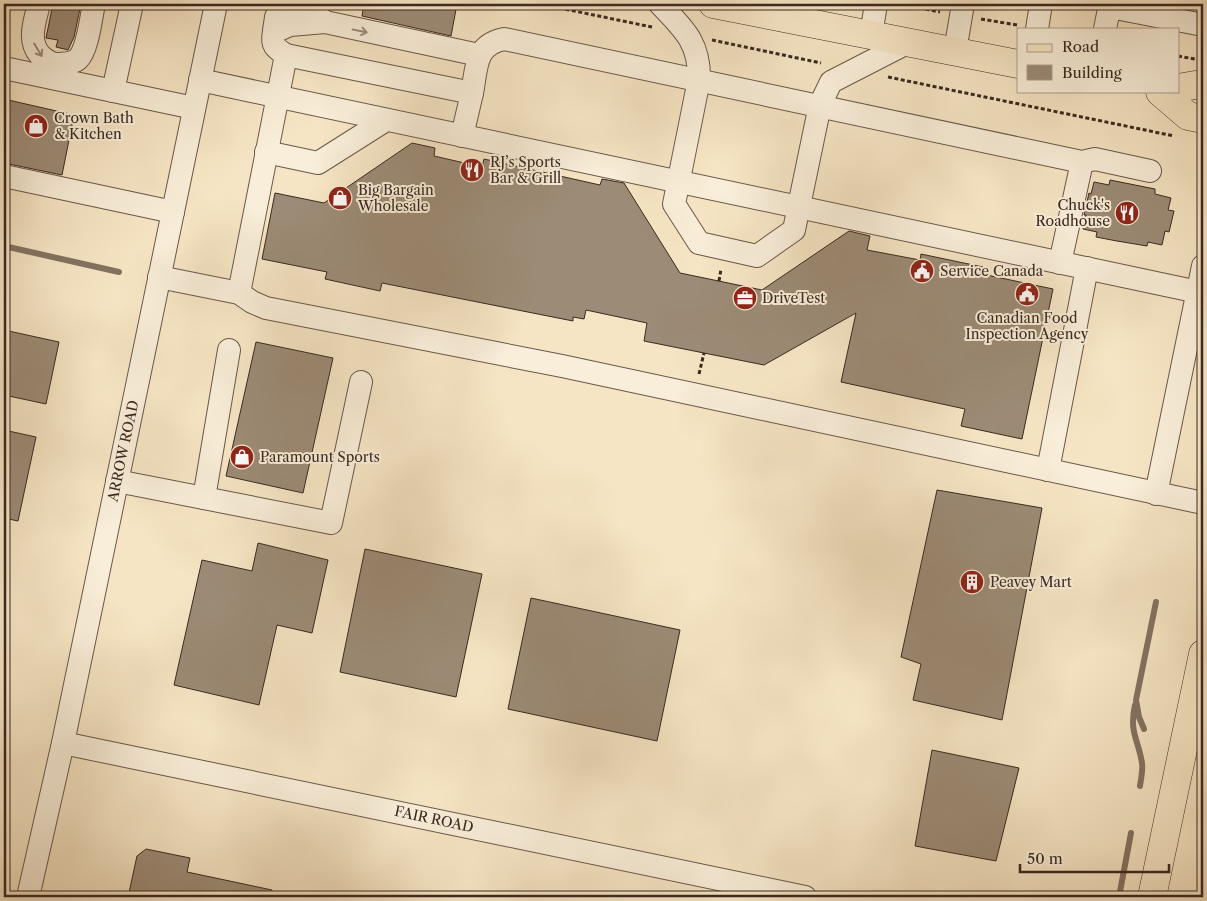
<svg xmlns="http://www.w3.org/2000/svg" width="1207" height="901" viewBox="0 0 1207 901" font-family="'Libre Caslon Text',serif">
  <rect width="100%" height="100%" fill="#f6e5c4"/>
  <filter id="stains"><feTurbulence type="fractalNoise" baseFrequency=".004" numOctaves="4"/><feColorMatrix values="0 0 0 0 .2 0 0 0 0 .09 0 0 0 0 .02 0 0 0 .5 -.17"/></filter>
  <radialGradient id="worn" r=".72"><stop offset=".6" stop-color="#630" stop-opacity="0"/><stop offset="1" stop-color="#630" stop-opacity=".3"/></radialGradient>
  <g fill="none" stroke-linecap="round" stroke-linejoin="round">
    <g stroke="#847362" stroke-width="6">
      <polyline points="4,246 119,272"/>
      <path d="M1135,705C1129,733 1138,738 1142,763C1143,770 1141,779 1140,786"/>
      <polyline points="1144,729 1139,717 1136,700 1156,602"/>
      <polyline points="1119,897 1131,833"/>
    </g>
  </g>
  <g fill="#9c8b76" stroke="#3a2921">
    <polygon points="53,4 81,4 74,37 68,50 56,47 58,40 46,38"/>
    <polygon points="364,4 457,4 451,36 362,16"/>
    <polygon points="4,99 74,115 62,175 4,163"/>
    <polygon points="412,143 435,148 434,156 482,167 484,159 600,185 602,179 624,183 680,273 762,290 849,231 870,236 867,250 920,260 921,254 983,267 982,274 1053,289 1022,439 961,426 965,409 841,382 856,313 764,365 644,341 647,323 586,310 584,319 573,317 573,321 382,283 380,291 325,279 327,272 262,259 275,193 324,203"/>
    <polygon points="1110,180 1155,189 1155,194 1171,198 1168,210 1174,211 1169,232 1165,231 1162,245 1148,242 1147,246 1117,241 1096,237 1097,232 1083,229 1086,215 1084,215 1089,193 1091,194 1094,182 1109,185"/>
    <polygon points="4,330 59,342 46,404 4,395"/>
    <polygon points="256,342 333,358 303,493 226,476"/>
    <polygon points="4,430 36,437 18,521 4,518"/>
    <polygon points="937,490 1042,508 1002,720 913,700 921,664 901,657"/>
    <polygon points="258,543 328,560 312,633 277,625 259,705 174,685 202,560 252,571"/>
    <polygon points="365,549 482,574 456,697 340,672"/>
    <polygon points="531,598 680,630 657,741 508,709"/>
    <polygon points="932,750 1019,768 996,861 915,846"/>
    <polygon points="146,849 190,858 187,872 272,890 271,897 128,897 137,856"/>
  </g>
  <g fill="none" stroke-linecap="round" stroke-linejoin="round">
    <g stroke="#69584a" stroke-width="24">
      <g id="minor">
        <path d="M39,4C35,21 27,40 40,55C44,59 50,63 56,64C63,64 72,64 78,59C88,49 91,17 94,4"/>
        <path d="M660,4C684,29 700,43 699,80L674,204L699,243L757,256L794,230L820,105L831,82L907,43"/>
        <polyline points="1110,7 1203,25"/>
        <polyline points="1037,29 1041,4"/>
        <polyline points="1105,29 1110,4"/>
        <path d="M274,31L276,17C298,3 306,6 325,22"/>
        <polyline points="871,35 876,4"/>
        <polyline points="955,51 963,4"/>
        <path d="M286,55C275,48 271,45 274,32L290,25L325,22L479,55"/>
        <polyline points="4,68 194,108"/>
        <polyline points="200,80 1203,293"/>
        <polyline points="113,91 132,4"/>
        <path d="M472,93C477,68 474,45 504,39L1082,162L1095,159L1150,171"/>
        <polyline points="266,152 318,163 386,120"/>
        <polyline points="4,176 173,212"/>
        <polyline points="1060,263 1082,162"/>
        <polyline points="159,277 239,293 252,302 266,308 562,366 1203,503"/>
        <polyline points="239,293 286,55 472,93 462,136"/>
        <polyline points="1048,470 1087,268"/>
        <polyline points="117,481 331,523 361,382"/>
        <polyline points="1156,494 1203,266"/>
        <polyline points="204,498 229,350"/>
        <polyline points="63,743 805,897"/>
        <polyline points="28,897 63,743 216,4"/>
      </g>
    </g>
    <g stroke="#3a2921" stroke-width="29">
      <g id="major">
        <polyline points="713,4 1018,64"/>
        <polyline points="1178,88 1195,85 1203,87"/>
        <polyline points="1160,92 1188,116 1203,119"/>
        <polyline points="1152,897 1203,654"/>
      </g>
    </g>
    <g stroke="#3a2921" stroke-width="3" stroke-dasharray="4 2.5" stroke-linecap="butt">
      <polyline points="540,4 652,27"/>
      <polyline points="900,4 940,12"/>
      <polyline points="981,19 1017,25"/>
      <polyline points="712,40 821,63"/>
      <polyline points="1178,56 1200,60"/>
      <polyline points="888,77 1174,136"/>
      <polyline points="719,281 721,269"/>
      <polyline points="699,374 704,353"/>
    </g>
    <use href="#minor" stroke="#f9eed9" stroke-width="22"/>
    <use href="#major" stroke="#f6e5c4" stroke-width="28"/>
  </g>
  <defs><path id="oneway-shaft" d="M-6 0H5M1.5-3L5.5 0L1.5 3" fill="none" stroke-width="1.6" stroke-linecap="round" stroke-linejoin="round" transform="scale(1.25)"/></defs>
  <g stroke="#9a8c7d">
    <use href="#oneway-shaft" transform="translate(360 31) rotate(11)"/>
    <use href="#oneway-shaft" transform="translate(38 50) rotate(59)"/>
  </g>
  <defs>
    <g id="shop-disc" transform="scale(1.25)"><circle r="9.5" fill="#8f2418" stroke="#f9eed9"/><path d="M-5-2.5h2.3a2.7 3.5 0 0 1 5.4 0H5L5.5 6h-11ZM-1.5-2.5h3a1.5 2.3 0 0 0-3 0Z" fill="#fff"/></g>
    <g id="restaurant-disc" transform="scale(1.25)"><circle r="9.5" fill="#8f2418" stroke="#f9eed9"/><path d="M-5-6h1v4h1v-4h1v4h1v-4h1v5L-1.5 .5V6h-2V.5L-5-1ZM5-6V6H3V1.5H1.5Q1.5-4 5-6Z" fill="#fff"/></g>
    <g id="civic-disc" transform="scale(1.25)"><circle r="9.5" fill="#8f2418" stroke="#f9eed9"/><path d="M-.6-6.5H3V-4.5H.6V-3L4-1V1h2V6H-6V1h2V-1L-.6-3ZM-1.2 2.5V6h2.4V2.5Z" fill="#fff"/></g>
    <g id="office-disc" transform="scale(1.25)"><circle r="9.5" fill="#8f2418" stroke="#f9eed9"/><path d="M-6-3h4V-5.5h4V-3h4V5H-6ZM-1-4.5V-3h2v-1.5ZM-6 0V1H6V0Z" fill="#fff"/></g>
    <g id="building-disc" transform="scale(1.25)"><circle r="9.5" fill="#8f2418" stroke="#f9eed9"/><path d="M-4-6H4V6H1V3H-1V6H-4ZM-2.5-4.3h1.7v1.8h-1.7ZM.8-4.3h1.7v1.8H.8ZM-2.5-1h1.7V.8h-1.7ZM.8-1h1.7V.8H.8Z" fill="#fff"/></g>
  </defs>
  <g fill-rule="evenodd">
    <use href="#shop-disc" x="36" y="126"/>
    <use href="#restaurant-disc" x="472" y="170"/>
    <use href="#shop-disc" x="340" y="198"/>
    <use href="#restaurant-disc" x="1127" y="213"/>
    <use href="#civic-disc" x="922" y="271"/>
    <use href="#civic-disc" x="1027" y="294"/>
    <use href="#office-disc" x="745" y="298"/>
    <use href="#shop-disc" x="242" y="457"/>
    <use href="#building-disc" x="972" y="582"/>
  </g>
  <g text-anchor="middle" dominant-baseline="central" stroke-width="4" stroke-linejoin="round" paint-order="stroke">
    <g font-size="14" fill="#3a2921" stroke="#f9eed9" text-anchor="start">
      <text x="54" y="118">Crown Bath<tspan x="54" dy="16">&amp; Kitchen</tspan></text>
      <text x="490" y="162">RJ’s Sports<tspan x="490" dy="16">Bar &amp; Grill</tspan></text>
      <text x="358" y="190">Big Bargain<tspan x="358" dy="16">Wholesale</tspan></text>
      <text x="1110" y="205" text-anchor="end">Chuck's<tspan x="1110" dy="16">Roadhouse</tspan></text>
      <text x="940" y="271">Service Canada</text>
      <text x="762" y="298">DriveTest</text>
      <text x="1027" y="318" text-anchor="middle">Canadian Food<tspan x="1027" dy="16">Inspection Agency</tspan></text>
      <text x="260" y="457">Paramount Sports</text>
      <text x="990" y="582">Peavey Mart</text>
    </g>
    <g font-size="14" fill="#3a2921" stroke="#f9eed9">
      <text transform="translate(123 451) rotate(-78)">ARROW ROAD</text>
      <text transform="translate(434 819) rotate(12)">FAIR ROAD</text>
    </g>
  </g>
  <rect width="1207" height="901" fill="none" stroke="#f6e5c4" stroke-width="20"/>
  <rect x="5" y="5" width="1197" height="891" fill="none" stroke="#3a2921" stroke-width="2.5"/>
  <rect x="10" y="10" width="1187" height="881" fill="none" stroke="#3a2921"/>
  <rect x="1017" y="28" width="162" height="65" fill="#f9eed9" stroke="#ad9f8f"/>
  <rect x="1027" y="44" width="25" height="8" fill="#f6e5c4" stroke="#ad9f8f"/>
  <text x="1062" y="52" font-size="15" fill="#3a2921">Road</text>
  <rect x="1027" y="65" width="25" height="15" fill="#9c8b76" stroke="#ad9f8f"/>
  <text x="1062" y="78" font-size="15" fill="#3a2921">Building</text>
  <path d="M1020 864v8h149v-8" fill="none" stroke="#3a2921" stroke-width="2.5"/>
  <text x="1027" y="864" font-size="15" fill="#3a2921" stroke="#f9eed9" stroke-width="4" paint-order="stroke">50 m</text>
  <rect width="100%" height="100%" filter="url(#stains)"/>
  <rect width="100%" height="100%" fill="url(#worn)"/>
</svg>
